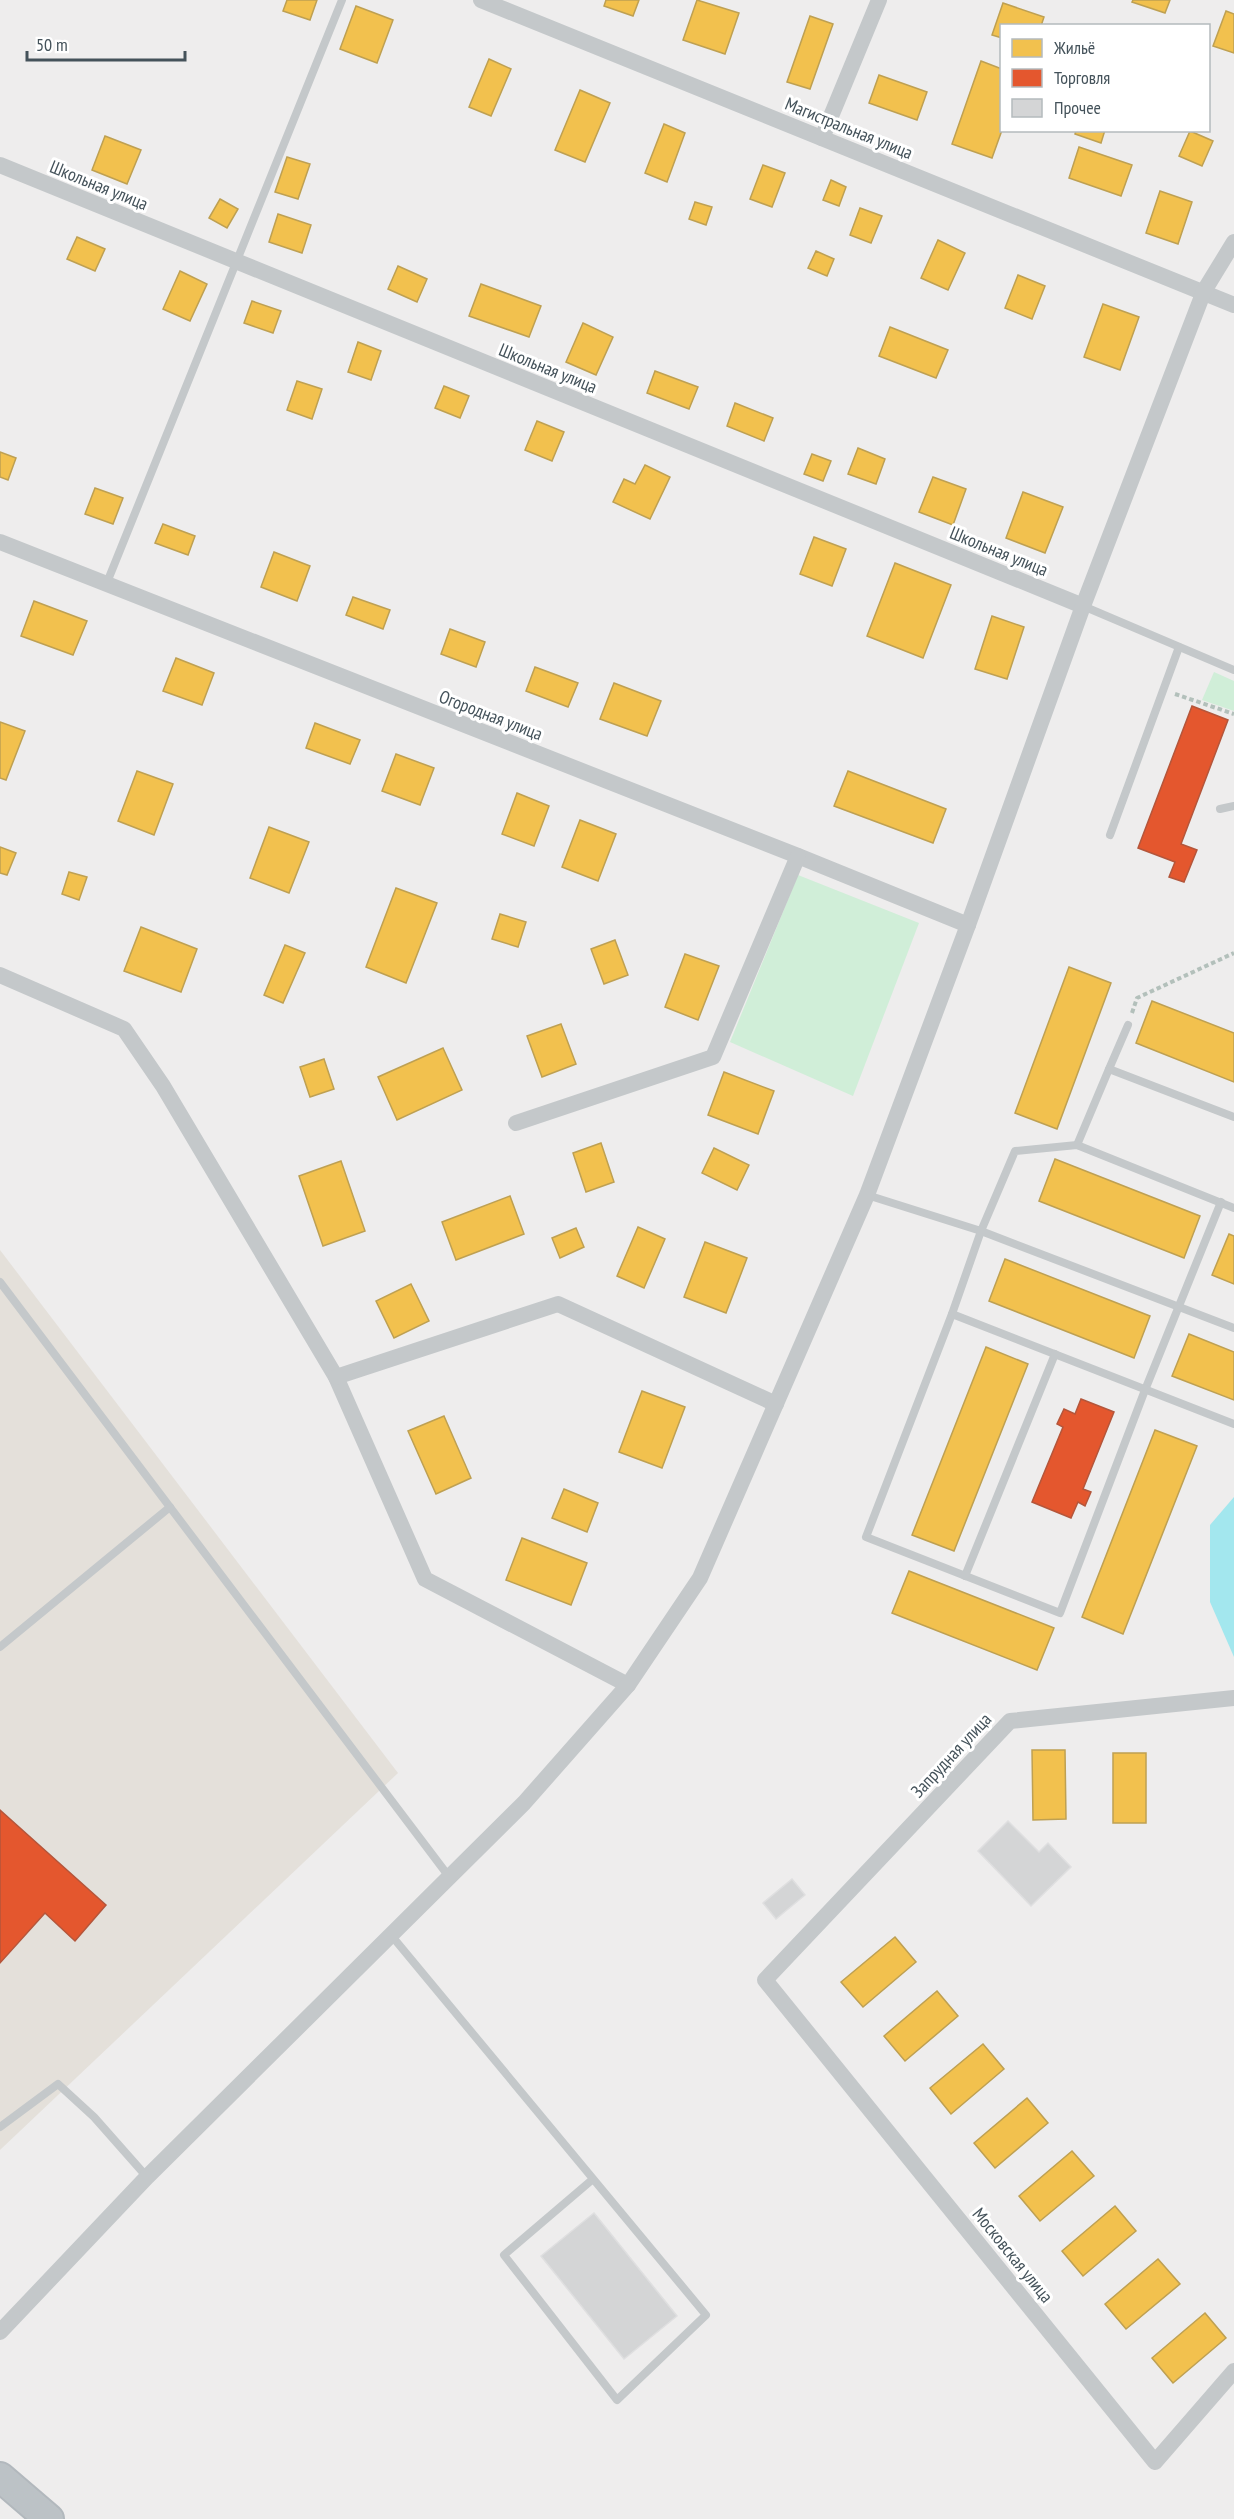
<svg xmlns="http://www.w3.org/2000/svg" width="1234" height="2519" viewBox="0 0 1234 2519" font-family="'PT Sans Narrow',sans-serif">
  <rect width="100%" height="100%" fill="#eeeded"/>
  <polygon fill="#e4e0da" points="0,1250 398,1773 0,2150"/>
  <g fill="#d0eed8">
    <polygon points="1214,672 1234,681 1234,711 1202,700"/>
    <polygon points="798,875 919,923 853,1096 730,1042"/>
  </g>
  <polygon fill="#a3e7ee" points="1234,1497 1234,1657 1210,1602 1210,1525"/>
  <g fill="#f2c14e" stroke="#bea052" stroke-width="1.5">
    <polygon points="287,0 317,0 310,20 283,11"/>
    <polygon points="606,0 639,0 633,16 604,6"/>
    <polygon points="697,0 739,13 725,54 683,40"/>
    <polygon points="1133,0 1170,0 1165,13 1132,2"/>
    <polygon points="1003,3 1044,17 1041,26 1002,26 1002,38 992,35"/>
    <polygon points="356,6 393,20 377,63 340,49"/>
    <polygon points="1226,11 1234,14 1234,53 1213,46"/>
    <polygon points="810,16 833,24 810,89 787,82"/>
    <polygon points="489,59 511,69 491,116 469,107"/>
    <polygon points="981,61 1002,69 1002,130 992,158 952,144"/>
    <polygon points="879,75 927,92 917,120 869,103"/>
    <polygon points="580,90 610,103 585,162 555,150"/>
    <polygon points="664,124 685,133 667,182 645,173"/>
    <polygon points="1076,130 1105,130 1101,143 1075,134"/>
    <polygon points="1190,131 1213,141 1202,166 1179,156"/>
    <polygon points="105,136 141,150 127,184 92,170"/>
    <polygon points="1079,147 1132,165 1121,196 1069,178"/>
    <polygon points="287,157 310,164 298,199 275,192"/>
    <polygon points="763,165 785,173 772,207 750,199"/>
    <polygon points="831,180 846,187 839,206 823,200"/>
    <polygon points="1160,191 1192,202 1178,244 1146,233"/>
    <polygon points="220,199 238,209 227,228 209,218"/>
    <polygon points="695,202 712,207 706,225 689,219"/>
    <polygon points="860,208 882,216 871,243 850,235"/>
    <polygon points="278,214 311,225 302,253 269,242"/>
    <polygon points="77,237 105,249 95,271 67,259"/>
    <polygon points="938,240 965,253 948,290 921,278"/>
    <polygon points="816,251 834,259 827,276 808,268"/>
    <polygon points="398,266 427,279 417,302 388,289"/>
    <polygon points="180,271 207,284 190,321 163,309"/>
    <polygon points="1018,275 1045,286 1032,319 1005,308"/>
    <polygon points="481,284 541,306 529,337 469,316"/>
    <polygon points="252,301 281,311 273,333 244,323"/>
    <polygon points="1103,304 1139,317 1120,370 1084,357"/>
    <polygon points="583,323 613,337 596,375 566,362"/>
    <polygon points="890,327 948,350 936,378 879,356"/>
    <polygon points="358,342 381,351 371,380 348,372"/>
    <polygon points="655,371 698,387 689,409 647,393"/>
    <polygon points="297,381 322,389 312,419 287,410"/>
    <polygon points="444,386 469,396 460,418 435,408"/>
    <polygon points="735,403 773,418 764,441 727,426"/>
    <polygon points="537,421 564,432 552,461 525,450"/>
    <polygon points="858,448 885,459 876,484 848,474"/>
    <polygon points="0,452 16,458 8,480 0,477"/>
    <polygon points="812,454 831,461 823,481 804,474"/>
    <polygon points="645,465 670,477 650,519 613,502 624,479 635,484"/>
    <polygon points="933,477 966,489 953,525 919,512"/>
    <polygon points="95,488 123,498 113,524 85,514"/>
    <polygon points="1023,492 1063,507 1045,553 1006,538"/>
    <polygon points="163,524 195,536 188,555 155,543"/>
    <polygon points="814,537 846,549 832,586 800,574"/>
    <polygon points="274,552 310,566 297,601 261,587"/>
    <polygon points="895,563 951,585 923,658 867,636"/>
    <polygon points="353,597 390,610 383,629 346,615"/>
    <polygon points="34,601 87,621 73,655 21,636"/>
    <polygon points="992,616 1024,627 1007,679 975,669"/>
    <polygon points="450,629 485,642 476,667 441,654"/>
    <polygon points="176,658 214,673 202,705 163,691"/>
    <polygon points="535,667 578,683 568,707 526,691"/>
    <polygon points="614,683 661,701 647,736 600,719"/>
    <polygon points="0,722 25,731 6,780 0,778"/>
    <polygon points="315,723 360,740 350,764 306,748"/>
    <polygon points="396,754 434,768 420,805 382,791"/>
    <polygon points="137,771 173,784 154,835 118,821"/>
    <polygon points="848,771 946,809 933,843 834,806"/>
    <polygon points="517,793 549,806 534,846 502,834"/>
    <polygon points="580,820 616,834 598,881 562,867"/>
    <polygon points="269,827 309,842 289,893 250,878"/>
    <polygon points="0,847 16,853 7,875 0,873"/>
    <polygon points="69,872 87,877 79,900 62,894"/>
    <polygon points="396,888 437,903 406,983 366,967"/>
    <polygon points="500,914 526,922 518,947 492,939"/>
    <polygon points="141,927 197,949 181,992 124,971"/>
    <polygon points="615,940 628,975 604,984 591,949"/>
    <polygon points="285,945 305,953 283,1003 264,995"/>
    <polygon points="685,954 719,966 698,1020 665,1007"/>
    <polygon points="1069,967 1111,983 1057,1129 1015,1113"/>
    <polygon points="1152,1001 1234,1033 1234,1082 1136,1043"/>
    <polygon points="561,1024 576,1064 542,1077 527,1036"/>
    <polygon points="443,1048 462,1090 397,1120 378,1077"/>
    <polygon points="324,1059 334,1089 310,1097 300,1067"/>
    <polygon points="724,1072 774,1091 758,1134 708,1115"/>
    <polygon points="601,1143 614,1182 586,1192 573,1153"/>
    <polygon points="714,1148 749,1165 737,1190 702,1173"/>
    <polygon points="1055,1159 1200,1216 1184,1258 1039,1201"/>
    <polygon points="341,1161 365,1231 323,1246 299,1176"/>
    <polygon points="510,1196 524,1234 456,1260 442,1222"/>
    <polygon points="638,1227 665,1239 644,1288 617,1276"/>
    <polygon points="576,1228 584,1247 560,1258 552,1238"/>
    <polygon points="1229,1234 1234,1236 1234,1284 1212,1275"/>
    <polygon points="705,1242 747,1258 726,1313 684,1297"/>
    <polygon points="1005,1259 1150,1316 1134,1358 989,1301"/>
    <polygon points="411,1284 429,1321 394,1338 376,1301"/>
    <polygon points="1189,1334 1234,1352 1234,1400 1172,1376"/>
    <polygon points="986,1347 1028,1364 954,1551 912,1535"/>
    <polygon points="642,1391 685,1407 662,1468 619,1452"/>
    <polygon points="444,1416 471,1478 436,1494 408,1431"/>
    <polygon points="1155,1430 1197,1446 1123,1634 1082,1617"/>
    <polygon points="564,1489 598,1503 587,1532 552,1518"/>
    <polygon points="522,1538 587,1563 571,1605 506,1580"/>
    <polygon points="909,1571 1054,1628 1037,1670 892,1613"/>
    <polygon points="1032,1750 1065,1750 1066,1819 1033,1820"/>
    <rect x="1113" y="1753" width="33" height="70"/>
    <polygon points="895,1937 916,1962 863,2007 841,1982"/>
    <polygon points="937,1991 958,2016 905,2061 884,2036"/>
    <polygon points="983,2044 1004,2069 951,2114 930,2088"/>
    <polygon points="1027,2098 1048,2123 995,2168 974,2143"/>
    <polygon points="1072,2151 1094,2176 1040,2221 1019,2196"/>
    <polygon points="1115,2206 1136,2231 1083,2276 1062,2251"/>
    <polygon points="1158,2259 1180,2284 1126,2329 1105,2304"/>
    <polygon points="1205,2313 1226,2338 1173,2383 1152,2358"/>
  </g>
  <g fill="#e4572e" stroke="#b4563b" stroke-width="1.5">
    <polygon points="1192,706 1228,720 1181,844 1197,850 1184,882 1169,877 1175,862 1138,848"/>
    <polygon points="1081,1399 1114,1412 1083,1489 1091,1492 1085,1506 1078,1502 1071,1518 1032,1502 1063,1427 1057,1424 1064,1409 1075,1414"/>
    <polygon points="0,1810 106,1905 75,1941 45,1913 0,1963"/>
  </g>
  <g fill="#d4d5d6" stroke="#dfdfe0" stroke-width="1.5">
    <polygon points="1008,1821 1039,1852 1048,1843 1071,1867 1031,1906 978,1851"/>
    <polygon points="792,1879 805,1895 776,1919 763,1903"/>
    <polygon points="594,2213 677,2316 624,2359 541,2256"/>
  </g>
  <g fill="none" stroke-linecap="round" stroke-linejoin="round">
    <g stroke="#b2b8bd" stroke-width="32">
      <polyline id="trunk" points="0,2477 49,2519"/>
    </g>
    <g stroke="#b3c0bb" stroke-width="4" stroke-dasharray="4.5 3" stroke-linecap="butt">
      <polyline points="1175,694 1234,714"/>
      <polyline points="1132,1013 1137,998 1234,953"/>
    </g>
    <g stroke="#c4c8ca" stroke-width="8">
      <polyline points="106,585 342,0"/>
      <polyline points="1083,606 1234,670"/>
      <polyline points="1220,809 1234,806"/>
      <polyline points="1110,835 1179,647"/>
      <polyline points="1109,1069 1128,1025"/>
      <polyline points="1077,1145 1109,1069 1234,1117"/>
      <polyline points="867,1195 981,1231 1015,1151 1077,1145 1234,1208"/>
      <polyline points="0,1282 450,1878"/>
      <polyline points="952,1314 866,1537 1060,1613 1145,1390 1221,1202"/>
      <polyline points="1234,1328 981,1231 952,1314 1234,1424"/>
      <polyline points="965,1576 1055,1354"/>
      <polyline points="0,1647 170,1507"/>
      <polyline points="391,1935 706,2315 617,2400 504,2255 593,2179"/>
      <polyline points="0,2127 58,2084 94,2117 147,2177"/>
    </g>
    <g stroke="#c4c8ca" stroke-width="16">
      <polyline points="481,0 1234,305"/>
      <polyline points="822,138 879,0"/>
      <polyline points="0,165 1083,606"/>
      <polyline points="0,542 798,856 968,925"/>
      <polyline points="0,975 124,1029 163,1086 336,1377 425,1579 628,1685"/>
      <polyline points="516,1123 713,1057 798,856"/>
      <polyline points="336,1377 558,1304 776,1404"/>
      <polyline points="1234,1698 1010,1721 765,1980 1155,2462 1234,2371"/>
      <polyline points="0,2332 147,2177 524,1803 628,1685 700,1578 867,1195 968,925 1083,606 1204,291 1234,242"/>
    </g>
    <use href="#trunk" stroke="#bcc2c6" stroke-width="28"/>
  </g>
  <g text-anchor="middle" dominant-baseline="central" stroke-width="6" stroke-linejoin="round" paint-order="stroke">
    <g font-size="18" fill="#44525a" stroke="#fff">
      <text transform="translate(849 128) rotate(22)">Магистральная улица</text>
      <text transform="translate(99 185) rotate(22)">Школьная улица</text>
      <text transform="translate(548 368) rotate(22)">Школьная улица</text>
      <text transform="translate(999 551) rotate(22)">Школьная улица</text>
      <text transform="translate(491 715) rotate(21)">Огородная улица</text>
      <text transform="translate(951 1755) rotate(-47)">Запрудная улица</text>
      <text transform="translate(1013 2255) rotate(51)">Московская улица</text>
    </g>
  </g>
  <rect x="1000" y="24" width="210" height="108" fill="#ffffff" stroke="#b4babd" stroke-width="1.5"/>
  <rect x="1012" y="39" width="30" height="18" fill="#f2c14e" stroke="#b4babd" stroke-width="1.5"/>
  <text x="1054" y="54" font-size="18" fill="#44525a">Жильё</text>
  <rect x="1012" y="69" width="30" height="18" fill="#e4572e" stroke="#b4babd" stroke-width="1.5"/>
  <text x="1054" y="84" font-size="18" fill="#44525a">Торговля</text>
  <rect x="1012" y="99" width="30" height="18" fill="#d4d5d6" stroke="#b4babd" stroke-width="1.5"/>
  <text x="1054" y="114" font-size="18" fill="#44525a">Прочее</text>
  <path d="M27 51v9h158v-9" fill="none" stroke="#44525a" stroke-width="3"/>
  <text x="36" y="51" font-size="18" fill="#44525a" stroke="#ffffff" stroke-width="4.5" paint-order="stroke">50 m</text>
</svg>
